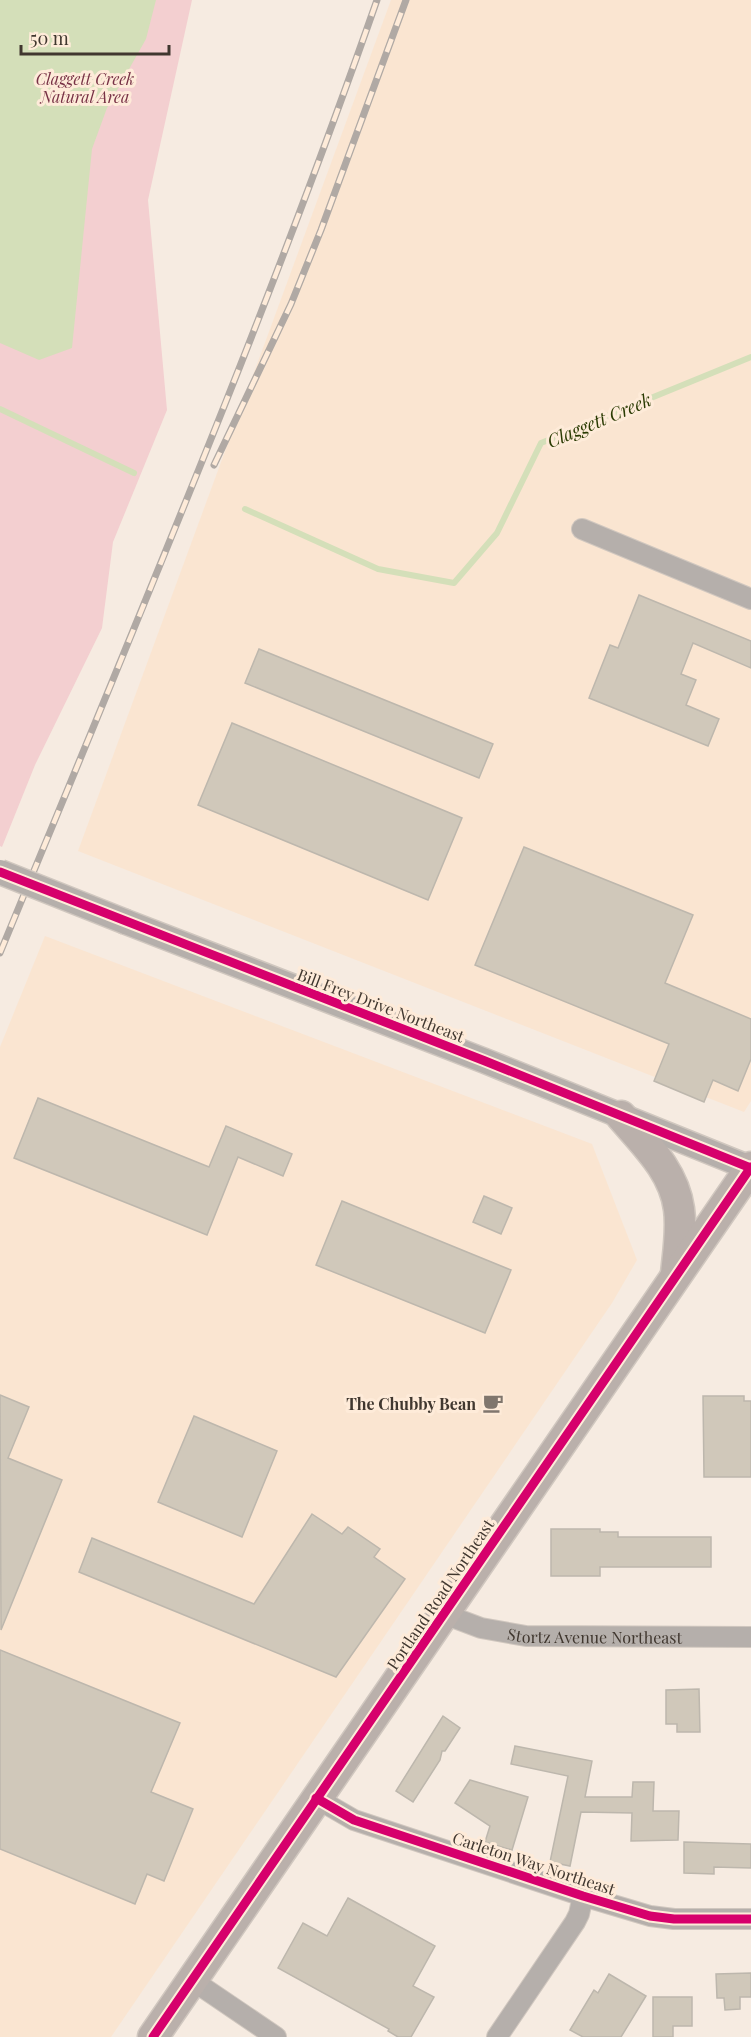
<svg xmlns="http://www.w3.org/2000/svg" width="751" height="2037" viewBox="0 0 751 2037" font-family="'Playfair Display',serif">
  <rect width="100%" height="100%" fill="#f6ebe1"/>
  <g fill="#fae5d1">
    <polygon points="391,0 751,0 751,1101 744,1112 78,851"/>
    <polygon points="45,936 592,1144 637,1260 612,1303 111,2037 0,2037 0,1047"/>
  </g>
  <polygon fill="#f3cfd0" points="0,0 192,0 148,200 167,410 113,542 102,628 35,765 2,847 0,846"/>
  <polygon fill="#d4dfb9" points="0,0 156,0 146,39 107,108 92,149 72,348 39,360 0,343"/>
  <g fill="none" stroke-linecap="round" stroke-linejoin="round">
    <g stroke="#d4dfb9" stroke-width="6">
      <polyline points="0,409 134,473"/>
      <polyline points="245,509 378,569 454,583 497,533 541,443 751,357"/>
    </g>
  </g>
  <g fill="#d0c8ba" stroke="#bdb7ad" stroke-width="1.5">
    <polygon points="639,595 751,641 751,668 693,643 681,674 696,680 686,705 719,719 708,746 589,698 610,645 618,648"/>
    <polygon points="259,649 493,744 479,778 245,683"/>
    <polygon points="232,723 462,818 428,900 198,805"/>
    <polygon points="524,847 693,915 665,983 751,1019 751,1059 738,1091 713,1080 704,1102 654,1081 669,1044 475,965"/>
    <polygon points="38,1098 209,1167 226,1126 292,1154 283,1176 238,1157 207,1235 14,1158"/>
    <polygon points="484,1196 512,1208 501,1234 473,1222"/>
    <polygon points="342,1201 511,1270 485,1333 316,1265"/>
    <polygon points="0,1395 29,1407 8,1458 62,1480 1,1630"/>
    <polygon points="703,1396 744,1396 744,1401 751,1401 751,1477 704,1477"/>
    <polygon points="194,1416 277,1451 242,1537 158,1502"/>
    <polygon points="312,1514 342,1534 348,1527 380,1549 374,1557 405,1579 336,1677 79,1572 92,1538 254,1604"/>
    <polygon points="551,1529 600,1529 600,1532 618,1532 618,1537 711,1537 711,1567 600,1567 600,1576 551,1576"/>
    <polygon points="0,1650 180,1723 151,1792 193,1809 164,1881 147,1874 135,1904 0,1849"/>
    <polygon points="699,1689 700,1732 677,1732 677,1724 666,1724 666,1690"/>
    <polygon points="443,1716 460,1728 445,1751 442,1751 440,1760 413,1802 396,1791"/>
    <polygon points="515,1746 592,1761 585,1797 632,1797 633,1782 654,1782 653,1811 679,1811 678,1840 631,1841 632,1813 581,1812 570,1866 550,1862 568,1776 511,1764"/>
    <polygon points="470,1780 528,1797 512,1850 485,1842 490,1826 455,1803"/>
    <polygon points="684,1842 751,1844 751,1868 714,1867 714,1874 684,1873"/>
    <polygon points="348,1898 435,1946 413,1986 434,1997 411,2037 398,2037 388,2031 389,2029 278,1968 303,1923 327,1936"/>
    <polygon points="751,1973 751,1997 740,1997 740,2009 725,2010 724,1998 717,1998 716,1974"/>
    <polygon points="609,1974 646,1996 621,2037 583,2037 570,2030 594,1990 598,1993"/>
    <polygon points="653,1997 692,1997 692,2026 673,2026 673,2037 653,2037"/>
  </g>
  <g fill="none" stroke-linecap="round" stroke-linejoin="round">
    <g stroke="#d0c7bf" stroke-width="22">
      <g id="minor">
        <polyline points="582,529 751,599"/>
        <path id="s1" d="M444,1614L481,1628L526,1636L751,1637"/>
        <polyline points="316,1798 354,1820 583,1896 650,1916 674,1919 751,1919"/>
        <polyline points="192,1980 276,2037"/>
        <polyline points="497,2037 575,1922 579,1914 583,1896"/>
      </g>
    </g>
    <g stroke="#d0c7bf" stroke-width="27">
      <polyline id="tertiary" points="126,922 485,1061 750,1168"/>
    </g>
    <g stroke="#d0c7bf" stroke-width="33">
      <g id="primary">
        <path d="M621,1116C645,1144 674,1171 679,1209C682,1230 678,1253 676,1274"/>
        <polyline points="153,2037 751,1167"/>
      </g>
    </g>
    <use href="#minor" stroke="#b5afab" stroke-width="20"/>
    <use href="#tertiary" stroke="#b5afab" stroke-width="24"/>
    <use href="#primary" stroke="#bab0ab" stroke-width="30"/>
    <g stroke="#b0a9a4" stroke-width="7">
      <g id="rail">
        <polyline points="214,465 291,304 321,230 406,0"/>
        <path d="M0,953C130,637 264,323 377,0"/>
      </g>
    </g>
    <use href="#rail" stroke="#feebd9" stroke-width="4.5" stroke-dasharray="14" stroke-linecap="butt"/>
    <g stroke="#d0c7bf" stroke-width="27" stroke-linecap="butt">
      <polyline id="tertiary-bridge" points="0,872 126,922"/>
    </g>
    <use href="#tertiary-bridge" stroke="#b5afab" stroke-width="24"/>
    <g stroke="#feebd9" stroke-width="13">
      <g id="cycleway">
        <polyline points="0,872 485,1061 751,1168"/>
        <polyline points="316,1798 354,1820 583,1896 650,1916 674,1919 751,1919"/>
        <polyline points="153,2037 751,1167"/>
      </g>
    </g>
    <use href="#cycleway" stroke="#d6006c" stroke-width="9"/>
  </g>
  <defs>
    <g id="cafe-bare" transform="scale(1.62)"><path d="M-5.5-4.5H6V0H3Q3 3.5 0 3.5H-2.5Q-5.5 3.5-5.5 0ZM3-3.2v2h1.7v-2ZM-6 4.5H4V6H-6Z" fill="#80766d" stroke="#feebd9" stroke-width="2.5" paint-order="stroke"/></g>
  </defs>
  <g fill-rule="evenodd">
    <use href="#cafe-bare" x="493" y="1403"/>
  </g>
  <g text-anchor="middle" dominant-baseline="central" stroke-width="6" stroke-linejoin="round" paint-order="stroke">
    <g font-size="16" font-style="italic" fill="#773145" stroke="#feebd9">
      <text x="85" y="78">Claggett Creek<tspan x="85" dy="18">Natural Area</tspan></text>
    </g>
    <g font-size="16" fill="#40372f" stroke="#feebd9">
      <text transform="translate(381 1005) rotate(21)">Bill Frey Drive Northeast</text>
      <text transform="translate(440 1594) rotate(-56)">Portland Road Northeast</text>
      <text stroke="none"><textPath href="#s1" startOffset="154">Stortz Avenue Northeast</textPath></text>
      <text transform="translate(534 1863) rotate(18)">Carleton Way Northeast</text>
    </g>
    <g font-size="16" font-weight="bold" fill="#40372f" stroke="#feebd9" text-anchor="end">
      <text x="476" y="1403">The Chubby Bean</text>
    </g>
    <g font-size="18" font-style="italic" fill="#2a3b03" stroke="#feebd9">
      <text transform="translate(599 420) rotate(-23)">Claggett Creek</text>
    </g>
  </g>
  <path d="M21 45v9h148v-9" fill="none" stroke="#40372f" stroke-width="3"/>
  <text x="30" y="45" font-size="18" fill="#40372f" stroke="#feebd9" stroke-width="4.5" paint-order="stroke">50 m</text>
</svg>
